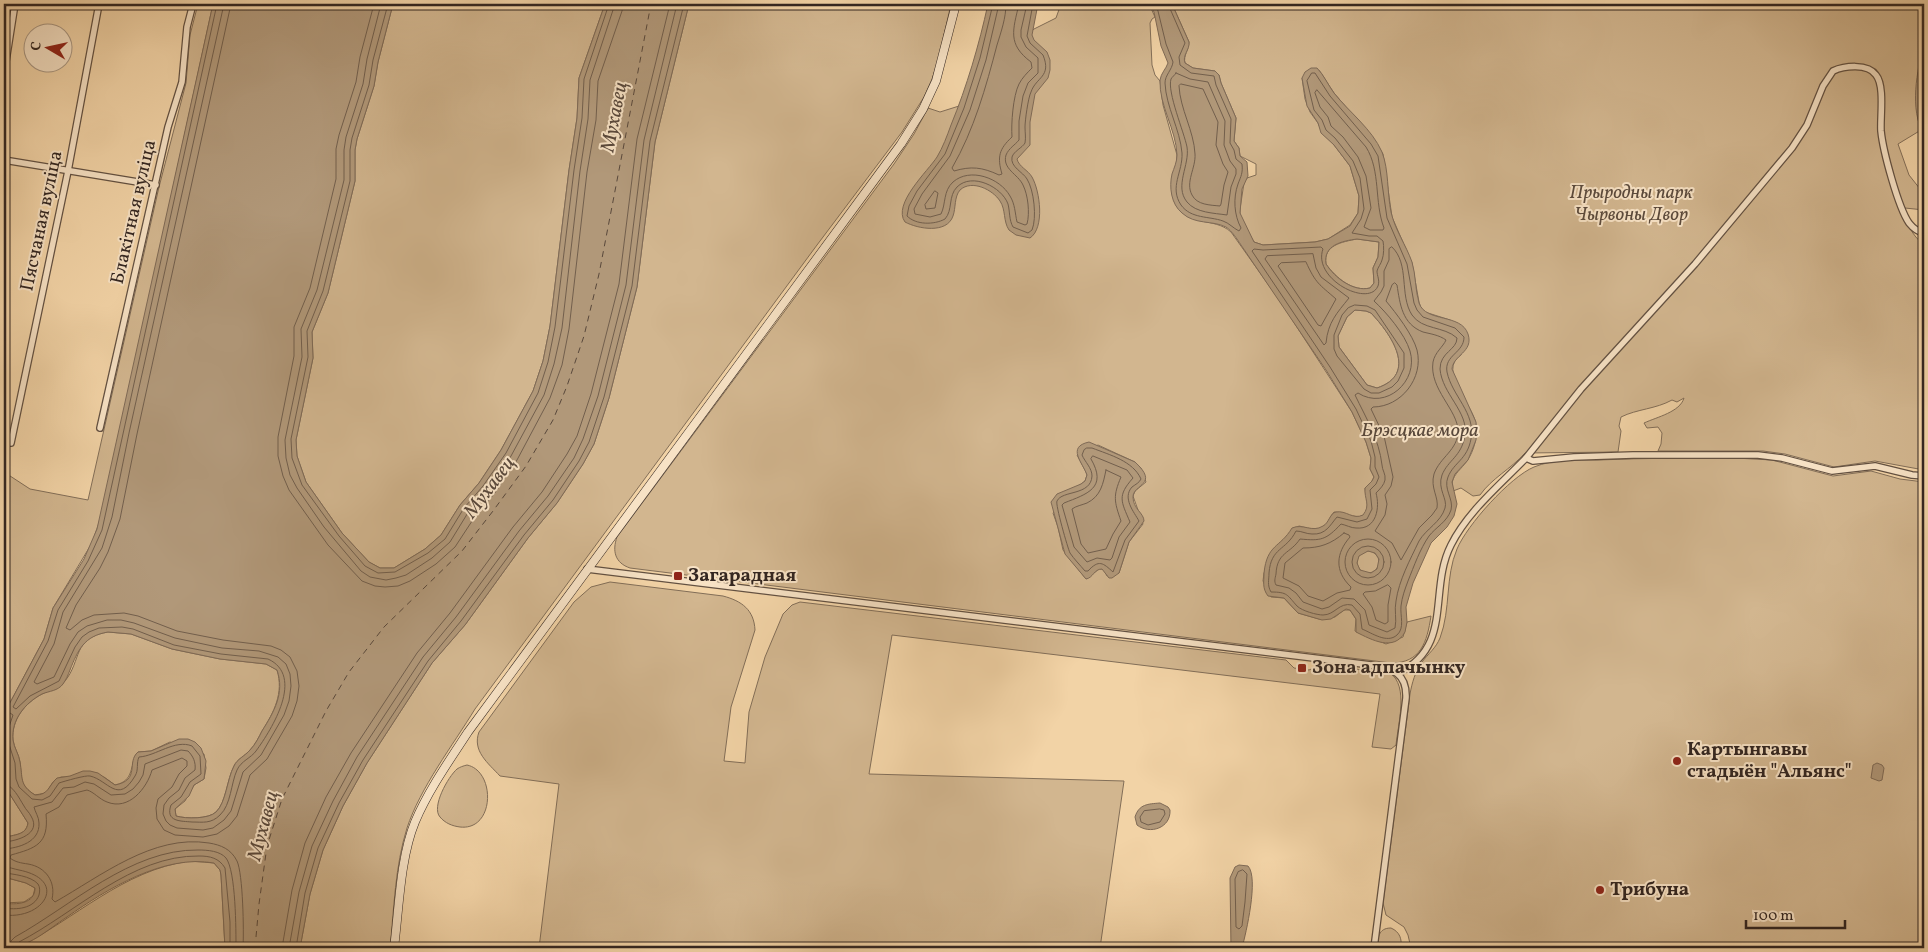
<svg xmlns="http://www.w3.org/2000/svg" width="1928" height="952" viewBox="0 0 1928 952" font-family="Vollkorn,serif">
  <rect width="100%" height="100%" fill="#f2d3a6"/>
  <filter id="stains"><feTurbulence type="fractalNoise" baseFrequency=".004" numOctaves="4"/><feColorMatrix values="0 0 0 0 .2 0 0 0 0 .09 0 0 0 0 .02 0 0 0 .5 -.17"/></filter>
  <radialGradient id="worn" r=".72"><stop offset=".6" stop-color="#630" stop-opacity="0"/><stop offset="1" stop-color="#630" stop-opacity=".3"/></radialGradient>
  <g fill="#d2b68f" stroke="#826e58" fill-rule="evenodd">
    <polygon points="198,4 213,4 102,514 92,543 53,608 44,639 4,714 4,472 30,489 88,500 159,187 186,83 190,35"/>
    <polygon points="393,4 605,4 579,78 577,118 569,170 550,326 543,361 533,391 501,450 479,483 460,505 441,535 425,549 394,568 380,568 369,562 342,533 306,482 297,456 296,440 313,358 312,332 328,293 355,181 355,150 357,139 374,86 378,62"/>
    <path d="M689,4H951L938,61L932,79L924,97L902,132L817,245L475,709C453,745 420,788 407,828C395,866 394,909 390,948H300L310,894L323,850L343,806L367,763L432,663L465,625L528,538L557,503L583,464L594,444L609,398L637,287L655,142Z"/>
    <path d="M1061,4H1149L1155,17L1152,19L1150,23L1152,65L1155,75L1160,81L1163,105L1177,155L1174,201C1189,229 1213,216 1231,232L1280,301L1352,412L1366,442L1371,458L1370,469L1374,477L1372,481L1365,488C1365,494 1368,499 1368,505C1368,526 1345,512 1334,512C1331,515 1330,519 1327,523C1319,533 1308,528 1299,526C1291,530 1289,536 1282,541L1264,573L1263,581L1271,597L1284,598L1298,613L1319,619L1335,617L1344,610H1350L1356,619L1355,631L1386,644L1403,637L1407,622L1431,616C1427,642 1421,663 1391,663L630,568C615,563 612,551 617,537L894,164L914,134L928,108L940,112L959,106L964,98L1034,29L1056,18ZM1098,445L1135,462L1141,468L1146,482L1135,491L1133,496L1143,524L1129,542L1119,573L1107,576L1104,569H1099L1086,579L1063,550L1058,527L1053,513L1077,487L1085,481L1087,475L1085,470L1077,455Z"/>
    <path d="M1172,4H1924C1924,16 1926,30 1924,43C1921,73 1911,101 1921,130L1898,144L1909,175L1924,194V210L1905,208C1907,225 1911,234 1924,245V470L1875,461L1834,467L1785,454L1763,451H1658L1661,444L1662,433L1658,427L1647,428L1644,423C1657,417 1680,412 1684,398L1677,402L1672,400C1656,409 1637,409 1621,417L1619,426L1621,431L1618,452L1525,453C1511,469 1492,478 1480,495L1473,496L1461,488L1453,491C1449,477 1459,472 1467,461C1474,451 1478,436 1476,424C1473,405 1437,370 1461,355L1463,328L1450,320L1425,312L1421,308L1419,302L1412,263L1392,217L1383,154L1375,141L1334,93L1319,70L1302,78L1305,99L1310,112L1318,123L1323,134L1334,145L1350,166L1359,196L1358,213L1350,225L1328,239L1315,242L1263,245L1254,242L1240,217V209L1244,183L1247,178L1256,175V164L1240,156L1239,148L1234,141L1236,118L1221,83L1219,75L1215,71L1193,68L1185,63C1183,56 1189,49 1189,42Z"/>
    <path d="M1357,239L1379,242L1378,257L1373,268L1374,283L1370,288C1353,292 1336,278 1326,264C1323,245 1342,242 1357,239Z"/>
    <path d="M1355,310L1366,311L1371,313C1391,334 1419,374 1377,388L1367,385L1339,347L1338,336L1347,317Z"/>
    <path d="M1735,458L1772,460L1833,476L1871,471L1900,479L1924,482V948H1411L1408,935L1404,927L1386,915L1383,903L1410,694C1412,683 1415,672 1422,662C1428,654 1436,648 1440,638C1451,609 1445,577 1457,549C1467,525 1510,477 1534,467C1553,459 1577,460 1598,460C1643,458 1689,458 1735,458Z"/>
    <circle cx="1368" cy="562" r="11"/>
    <path d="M610,582L723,596C742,601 754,610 755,630L731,707L724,761L745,763L749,712L765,657L783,614L792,605L800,602L1286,660L1294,668L1309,670L1321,665L1390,673C1409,686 1398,724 1396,745L1391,749L1372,747L1380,694L892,635L869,774L1124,781L1100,948H539L559,784L500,776C488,763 472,751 479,732L574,602L591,587Z"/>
    <path d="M108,632L131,634L172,649L220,659L266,664L277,670C284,693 274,712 262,731C259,737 255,745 250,750C245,756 237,759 234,766C227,779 226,803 216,812C209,819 186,819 176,816L175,809L185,801L194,785L204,779L206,768L204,754L170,742L151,751L138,752C129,765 135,781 115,785L104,777H61L53,782L46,793L35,795C19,785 22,778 20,762C19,755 14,748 13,740C11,720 25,703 42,694C53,689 56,690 65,681C82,660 72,638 108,632Z"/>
    <path d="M467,765C496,771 495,831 460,827C452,826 445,823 440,817C431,807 448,777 457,769C460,767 463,766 467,765Z"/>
    <path d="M4,785L28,823C26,836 14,834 4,838Z"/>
    <path d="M190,861L214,863L220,870L221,875L225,948H17C75,919 123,870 190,861Z"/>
    <polygon points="4,877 26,883 35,888 33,896 24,902 4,903"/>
    <path d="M1391,928C1400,932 1402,939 1401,948H1377C1378,938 1378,928 1391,928Z"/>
  </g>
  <g fill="#b19879" stroke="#7f6a56" fill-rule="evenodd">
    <path d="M213,4H393L378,62L374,86L357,139L355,150V181L328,293L312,332L313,358L296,440L297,456L306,482L342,533L369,562L380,568H394L425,549L441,535L460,505L479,483L501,450L533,391L543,361L550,326L569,170L577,118L579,78L605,4H689L655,142L637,287L609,398L594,444L583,464L557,503L528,538L465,625L432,663L367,763L343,806L323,850L310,894L300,948H225L221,875L220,870L214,863C164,854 107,889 67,917C47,930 29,948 4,948V903C16,905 35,904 35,888L26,883L4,877V838C14,834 26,836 28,823L4,785V714L44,639L53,608L84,559L97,529ZM108,632L131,634L172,649L220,659L266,664L277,670C285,693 274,712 262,731C259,737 255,745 250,750C245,756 237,759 234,766C227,779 226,803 216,812C209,819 186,819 176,816L175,809L189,796L194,785L204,779L206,761L201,748L195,742L188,739H179L151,751L138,752C126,762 141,780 115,785L98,773L90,771H83L70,776L57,778C48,786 49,795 35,795C19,785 23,778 20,762C19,754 14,748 13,740C11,720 25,703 42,694C49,691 58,691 63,684C66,680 68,675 70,670C78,650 84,636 108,632Z"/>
    <path d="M988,4H1038L1032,35L1034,40L1047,52L1050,60V70L1048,78L1035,94L1030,122V145L1017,159C1019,167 1028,170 1032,177C1040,191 1045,228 1030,238L1016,235L1009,230C1003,221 1006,210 1000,201C993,190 972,179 960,190C954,197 956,208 953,216C947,234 918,229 905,222C892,204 928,171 937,157C943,147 947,136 951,125C967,86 979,45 988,4Z"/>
    <path d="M1149,4H1172L1189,42C1190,50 1182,55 1185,63L1193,68L1215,71L1219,75L1221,83L1236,118L1234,141L1239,148L1240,156L1247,162L1248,176L1242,189L1240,213L1254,242L1263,245L1315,242L1328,239L1350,226L1358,213L1359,196L1350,166L1334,145L1321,133L1318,123L1307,106L1302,78L1305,72L1311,68H1317C1324,75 1328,85 1334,93C1349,112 1372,129 1382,152C1389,170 1387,193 1391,212C1395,230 1406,245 1412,262C1416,275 1415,290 1419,303C1426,323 1461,313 1468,334C1474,352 1453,355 1452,369L1476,422V440L1468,460L1455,474L1452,482L1457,504L1454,516L1447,527L1431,543L1413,583L1406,607L1407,622L1405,632C1394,652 1372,640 1356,632V619L1350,610L1346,609L1331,619L1322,620L1298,613L1284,598L1268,596C1262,588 1264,582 1264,573C1267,544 1280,548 1292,528C1303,523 1312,533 1323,526C1329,523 1330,513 1336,512C1346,510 1353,520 1363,515C1371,505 1364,499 1365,488L1372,481L1374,477L1370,469L1371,458L1366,442L1352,412L1326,370L1241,245C1237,239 1232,231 1226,227C1212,220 1195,225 1182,213C1171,204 1169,187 1172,174C1174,168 1177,162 1177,155C1176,129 1159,106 1160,80C1161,73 1166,69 1168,63L1161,46L1154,12ZM1357,239L1379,242L1378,257L1373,268L1374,283L1370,288C1353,292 1335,278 1326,264C1323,245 1342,241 1357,239ZM1355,310L1366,311L1371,313C1391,334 1419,374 1377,388L1367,385L1339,347L1338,336L1347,317ZM1368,551L1375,553L1379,559L1377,569L1371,573L1360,570L1357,563L1359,556Z"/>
    <path d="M1924,43V135C1909,109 1917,71 1924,43Z"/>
    <path d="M1089,442L1135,462C1160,485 1133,484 1133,497C1133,509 1144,513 1144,521L1129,542L1119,573L1112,578H1109L1102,569C1094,569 1093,578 1086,579L1065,554L1051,502L1057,494L1081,484L1085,481L1087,475C1083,463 1066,447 1089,442Z"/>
    <polygon points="1877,763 1882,765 1884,768 1882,780 1879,781 1871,778 1873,765"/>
    <path d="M1160,803L1168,807L1170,810C1171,828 1150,835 1137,825L1135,817C1139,804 1148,804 1160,803Z"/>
    <path d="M1239,865L1248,866C1259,878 1246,933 1242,948H1231L1230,878L1235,867Z"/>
  </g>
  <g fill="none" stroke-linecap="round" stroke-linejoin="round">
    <g stroke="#725f4d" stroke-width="1">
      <path d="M231,4L137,434L120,519L108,552L100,568L76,605L66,628L70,630L82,620L94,615L124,613L138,616L177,631L223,640L271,646L281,650L290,657L297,671L299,686L297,701L292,716L267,759L250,775L237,816L229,826L217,834L203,837L175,835L164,830L157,819L156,808L158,799L172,787L179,774L187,766V761L182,758L152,770C147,788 129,811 107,802C99,799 94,792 87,790L67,795L59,807L46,814C49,844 36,848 11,855L10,858C15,862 21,863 28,864C46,867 56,882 52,899L55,902C101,876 153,834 209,843C221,845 231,849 237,861C243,874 244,931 243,948"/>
      <polyline points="374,4 360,57 356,82 339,135 336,149 336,179 310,288 294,327 294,356 278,437 278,456 283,476 289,490 328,545 362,581 375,586 385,587 398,586 410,581 436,564 455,547 476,515 494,494 517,460 550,398 562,365 569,329 587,172 596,120 598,81 622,11 623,4"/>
      <polyline points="381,4 367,59 363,84 346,137 344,150 344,180 317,290 301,329 302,357 285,440 286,458 290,475 297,488 324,527 361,571 370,577 386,580 396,578 406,575 432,558 450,542 469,511 488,490 511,456 544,395 554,364 562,328 580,171 588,119 590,80 615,4"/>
      <polyline points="388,4 373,60 369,85 352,138 350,150 350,181 323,291 307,331 308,357 291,439 292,458 302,485 339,536 365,566 378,573 395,572 428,553 445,539 464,508 483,486 506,453 538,393 548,362 555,327 574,170 582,118 584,79 609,4"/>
      <path d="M993,4L980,58L964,108L945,154L917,191L909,206L907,216C916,225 934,225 945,219C953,210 948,196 957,187C972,172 1002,187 1008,204C1010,212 1009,220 1013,227L1028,233L1032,230C1037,218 1034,190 1027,179C1023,172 1010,167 1012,157C1014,151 1022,148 1025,143C1026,137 1025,133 1025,127C1025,121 1028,98 1031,92C1036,77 1052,77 1043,55L1030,43L1027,36L1033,4"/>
      <path d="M999,4L986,60L970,110L950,156L922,194L914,209L915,214L930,217L941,214C946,204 943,191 953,182C970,167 1000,178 1010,196C1015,204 1015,213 1017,222L1025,225L1027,224C1030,213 1028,195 1023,185C1018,174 1002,169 1006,155C1009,148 1015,145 1019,140V121L1023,96L1028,83L1038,73V58L1026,47L1021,37V30L1027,4"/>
      <path d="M1006,4C1006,18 1001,32 997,45C986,87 974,130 952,168L954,171C971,166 982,167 999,175L1002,174C997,157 999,149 1012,137C1011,124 1013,96 1019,84C1022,78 1027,73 1032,68L1031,62C1007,44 1013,30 1019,4"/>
      <path d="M1155,4L1158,11L1166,44L1173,62C1172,70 1165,75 1165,83C1166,107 1180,129 1182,153C1183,172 1169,187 1181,205C1191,219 1209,216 1223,221C1229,223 1233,228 1239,231L1241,228C1234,215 1233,198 1238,184C1241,176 1243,173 1242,164L1236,159L1234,150L1230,143L1231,119L1216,85L1214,76L1191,73L1180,65L1179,57L1185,43L1168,4"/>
      <polyline points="1924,66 1921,101 1924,123"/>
      <path d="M1176,73L1190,79L1208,82L1225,121L1224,145L1230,161L1236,169V174L1231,187L1227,215C1214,213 1196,213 1187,202C1174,186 1190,165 1187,147C1184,132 1167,92 1171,79C1172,77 1175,75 1176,73Z"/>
      <path d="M1312,73H1315L1330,96L1371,144L1378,156L1387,218L1407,264L1414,303L1417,310L1423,317L1455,328L1464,337C1464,353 1444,355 1447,372C1452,396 1476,413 1471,439C1467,460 1454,462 1448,477C1443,489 1454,499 1451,510C1447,522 1436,527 1429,536C1420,549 1414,566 1408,581C1405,589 1402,597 1401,606C1400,616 1405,628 1397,635C1387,644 1372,633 1362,629L1360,614L1352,605C1339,602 1335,615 1323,615C1317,615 1302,611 1297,606C1287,595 1288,592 1271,592C1267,585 1269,580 1269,573C1271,547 1286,551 1296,531C1302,531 1306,534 1312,534C1326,535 1330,525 1337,517L1357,522L1367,519L1372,509L1370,490L1376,484L1379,477L1375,467V457L1371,441L1356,409L1330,367L1252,251L1254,249L1263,250L1321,247L1323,249C1312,279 1369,308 1378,286C1380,280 1377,276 1377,271C1378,267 1381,264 1382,260C1384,255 1384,246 1383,241L1377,236H1369L1352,233L1361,219L1364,209L1360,178L1353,161L1335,138L1326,130L1322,120L1314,110L1307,81Z"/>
      <path d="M1181,84L1203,89L1218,122L1216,145L1223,164L1228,172L1224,185L1221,204L1220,206C1210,205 1197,205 1192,195C1185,182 1196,168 1195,154C1194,131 1180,109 1179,86Z"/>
      <path d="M1317,90L1366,147C1381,171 1374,202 1384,228L1383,230H1370L1364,227L1371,208L1366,176L1358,157L1343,137L1331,126L1328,117L1320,107L1315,93Z"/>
      <polygon points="935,191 938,193 935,208 926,209 925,205"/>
      <path d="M1392,247C1410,264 1399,295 1412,315C1422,330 1444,326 1457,338C1457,350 1440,352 1440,369C1442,394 1469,412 1465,436C1461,457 1448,460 1442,475C1437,489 1448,499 1445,508C1441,522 1426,529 1419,541C1410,560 1399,580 1396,601C1394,610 1397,619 1395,628L1387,632L1369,625L1365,610L1354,599L1342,598L1329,607L1322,609L1303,602L1296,593L1289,588L1276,585C1274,581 1275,579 1276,574C1277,552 1290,554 1300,539C1321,541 1326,540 1341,524C1346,525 1351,528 1356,528C1377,530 1380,507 1376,493C1380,489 1384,485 1385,480C1386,474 1382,470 1382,465C1379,439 1366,418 1355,395L1358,393C1386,411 1419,381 1410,351C1405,334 1386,312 1374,301L1381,292L1384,286V271L1389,260V249Z"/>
      <path d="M1313,254L1316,268L1321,277L1349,298C1337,313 1328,322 1326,343L1324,345L1265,259L1267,256Z"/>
      <path d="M1306,262C1316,284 1319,284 1336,299L1321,326L1318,325L1278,266L1281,263Z"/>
      <path d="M1395,283L1397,285C1400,304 1402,324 1423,332C1431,334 1439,335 1446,340C1443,347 1435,352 1433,362C1429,389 1458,410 1458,431C1458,450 1440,457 1434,474C1430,488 1439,497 1437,508L1432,515L1419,528L1401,560L1392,543L1375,531L1385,515L1387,504L1385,495L1391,486L1393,477L1384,436L1371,409L1373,407C1401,407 1424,378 1417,350C1413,335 1396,313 1386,301L1392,285Z"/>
      <polygon points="1355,305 1367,306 1375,310 1404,353 1404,368 1398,381 1392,387 1379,393 1371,393 1364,389 1337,356 1334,349 1334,335 1342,315 1348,308"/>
      <path d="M1087,448H1092C1110,455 1133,461 1141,479C1139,483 1136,484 1132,487C1122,498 1134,512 1139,521L1125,540L1113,572C1103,563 1099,559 1088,571H1085C1080,565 1074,559 1070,553C1068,549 1055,504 1057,501C1062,490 1091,496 1092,476C1092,468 1085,462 1082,455L1084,450Z"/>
      <path d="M1093,456L1127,470L1133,478C1117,496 1121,501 1130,522L1119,537L1112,558L1110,560L1097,558L1087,562L1074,547L1062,505L1064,503C1087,494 1108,488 1091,459Z"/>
      <path d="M1106,470L1121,477C1113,496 1114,501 1121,521L1113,534L1106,549L1088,553L1081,544L1072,509C1076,506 1082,505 1087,503C1101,496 1103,484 1106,470Z"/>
      <path d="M1344,533L1349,535L1350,537C1336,553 1334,571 1351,587L1350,590L1337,593L1323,601L1308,596L1299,586L1283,578L1285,563L1303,548C1320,548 1331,544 1344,533Z"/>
      <circle cx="1368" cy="562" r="23"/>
      <circle cx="1368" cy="562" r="16"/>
      <polygon points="1388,585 1391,588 1388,605 1388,622 1385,624 1376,620 1372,607 1363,594 1365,592 1375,591"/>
      <path d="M4,714L10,713L13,715L8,730V741L15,763L16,779L19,787L32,799L42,800L50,796L59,783C65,781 86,775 90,776C108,780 118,805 135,776C139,770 136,763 139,757C156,756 175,739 192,746L200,756L201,774L190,782L181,797L171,805C165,822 181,821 192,822C203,822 211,824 220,815C231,805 231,783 237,770C241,761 251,758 256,751C272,729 305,676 268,659L221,654L174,645L133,629L122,627L99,628L89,632L82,637L75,647L59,681L30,696L16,709L13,707L48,641L58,610L88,561L102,530L217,4"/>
      <path d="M4,784C13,785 19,798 24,806C26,810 29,812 31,816C42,834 17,841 4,842"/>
      <polygon points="1160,809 1164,810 1165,814 1160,822 1148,825 1141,822 1140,817 1144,811"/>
      <path d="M4,849C19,848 40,842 39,823C39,817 35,812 34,807L52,802L63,788L74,787L85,782L94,784L111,795L125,794L133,789L139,782L143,775L145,764L181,750L188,751C193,756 196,762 195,770L185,778L179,790L169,798L164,805L163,814L166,821L170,825L177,828L203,830L213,828L224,820L231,811L243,772L261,755L284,715L289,701L291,686L290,674L286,664L278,657L259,651L222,648L175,638L134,623L121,620H107L87,626L78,632L70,644L54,677L37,684L34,682L54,644L63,612L102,548L112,517L129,433L224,4"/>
      <path d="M4,867C9,867 14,869 19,870C69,880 44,920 4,915"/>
      <polygon points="1243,870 1247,874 1245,902 1242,926 1239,929 1236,927 1235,879 1238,872"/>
      <path d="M4,873C13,874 31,876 38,884C40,887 40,891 39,895C34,909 16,910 4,908"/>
      <path d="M10,948L11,941L15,937C71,906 131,849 198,850C208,850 220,851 226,858C236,871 236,931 236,948"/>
      <path d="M16,948L19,942C75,913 132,855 199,856C210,856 219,858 225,868L230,922V948"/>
      <polyline points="282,948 292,890 305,843 326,797 351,753 417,653 450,613 513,527 542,492 567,454 577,436 591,394 619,284 637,139 670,4"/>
      <polyline points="289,948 299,892 312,846 333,801 357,757 423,657 456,617 519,531 548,496 574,458 583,439 598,396 626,285 644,140 677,4"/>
      <polyline points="296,948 305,893 318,848 339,803 363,760 428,661 461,621 524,535 553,500 579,461 589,442 604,397 632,286 650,141 684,4"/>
    </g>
    <polyline stroke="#59483b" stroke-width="1" stroke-dasharray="6 5" stroke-linecap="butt" points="255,948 259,904 267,846 282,799 326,711 349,672 384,627 462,551 493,511 526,466 553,420 567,386 584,336 599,274 651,4"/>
    <g stroke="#635142" stroke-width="8">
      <g id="street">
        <polyline points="4,74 15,4"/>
        <polyline points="4,160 156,185"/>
        <polyline points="100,428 168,127 182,82 187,27 193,4"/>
        <polyline points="11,443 68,171 99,4"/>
        <path d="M1526,458L1581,389L1695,264L1792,148L1807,125L1823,86L1833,71C1844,66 1868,63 1876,75C1885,86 1880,117 1881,131C1883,151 1898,207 1909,223C1913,228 1918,232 1924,233"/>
        <path d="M587,569L1371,665C1393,669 1407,673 1406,698L1374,948"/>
        <path d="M1398,673C1454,647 1428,590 1451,545C1468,511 1500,485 1526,458L1533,461L1574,457L1633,455H1758L1782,458L1832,471L1875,466L1912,475L1924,476"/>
      </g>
    </g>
    <g stroke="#332621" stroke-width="9">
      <path id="secondary" d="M394,948C399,910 400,858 415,822C428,791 449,761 468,732L901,144L923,109L936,81L956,4"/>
    </g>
    <use href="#street" stroke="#f7e2c5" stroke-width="5.5"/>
    <use href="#secondary" stroke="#f7e2c5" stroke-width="8"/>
  </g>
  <g fill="#8f2418" stroke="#f7e2c5" stroke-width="2">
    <rect x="673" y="571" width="10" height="10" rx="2.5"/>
    <rect x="1297" y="663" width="10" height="10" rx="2.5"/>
    <circle cx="1677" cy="761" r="5"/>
    <circle cx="1600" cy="890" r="5"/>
  </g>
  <g text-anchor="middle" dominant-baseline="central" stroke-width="4" stroke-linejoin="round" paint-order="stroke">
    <g font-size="19" font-style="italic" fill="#5b4a3c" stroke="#f7e2c5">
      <text x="1631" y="193">Прыродны парк<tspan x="1631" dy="22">Чырвоны Двор</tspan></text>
    </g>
    <g font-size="19" fill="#332621" stroke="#f7e2c5">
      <text transform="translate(134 212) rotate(-77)">Блакітная вуліца</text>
      <text transform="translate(42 221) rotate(-78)">Пясчаная вуліца</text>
    </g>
    <g font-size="19" font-weight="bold" fill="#332621" stroke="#f7e2c5" text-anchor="start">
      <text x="688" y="576">Загарадная</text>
      <text x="1312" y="668">Зона адпачынку</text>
      <text x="1687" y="750">Картынгавы<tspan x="1687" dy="22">стадыён "Альянс"</tspan></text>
      <text x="1610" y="890">Трибуна</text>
    </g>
    <g font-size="20" font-style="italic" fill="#59483b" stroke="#f7e2c5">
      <text transform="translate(615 117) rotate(-79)">Мухавец</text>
      <text x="1420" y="431">Брэсцкае мора</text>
      <text transform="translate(490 488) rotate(-53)">Мухавец</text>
      <text transform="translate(264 826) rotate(-75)">Мухавец</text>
    </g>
  </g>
  <rect width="1928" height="952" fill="none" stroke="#f2d3a6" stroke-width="20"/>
  <rect x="5" y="5" width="1918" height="942" fill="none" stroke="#332621" stroke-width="2.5"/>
  <rect x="10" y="10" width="1908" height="932" fill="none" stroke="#332621"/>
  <g transform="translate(48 48) rotate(279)"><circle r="24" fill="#f7e2c5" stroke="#a99783"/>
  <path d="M0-4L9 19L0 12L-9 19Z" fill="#8f2418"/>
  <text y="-8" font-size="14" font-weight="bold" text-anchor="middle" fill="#332621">С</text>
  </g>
  <path d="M1746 920v8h99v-8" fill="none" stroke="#332621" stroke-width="2.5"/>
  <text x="1753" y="920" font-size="15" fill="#332621" stroke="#f7e2c5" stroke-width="4" paint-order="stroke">100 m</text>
  <rect width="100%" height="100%" filter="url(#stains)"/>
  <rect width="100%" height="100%" fill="url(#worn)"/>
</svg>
